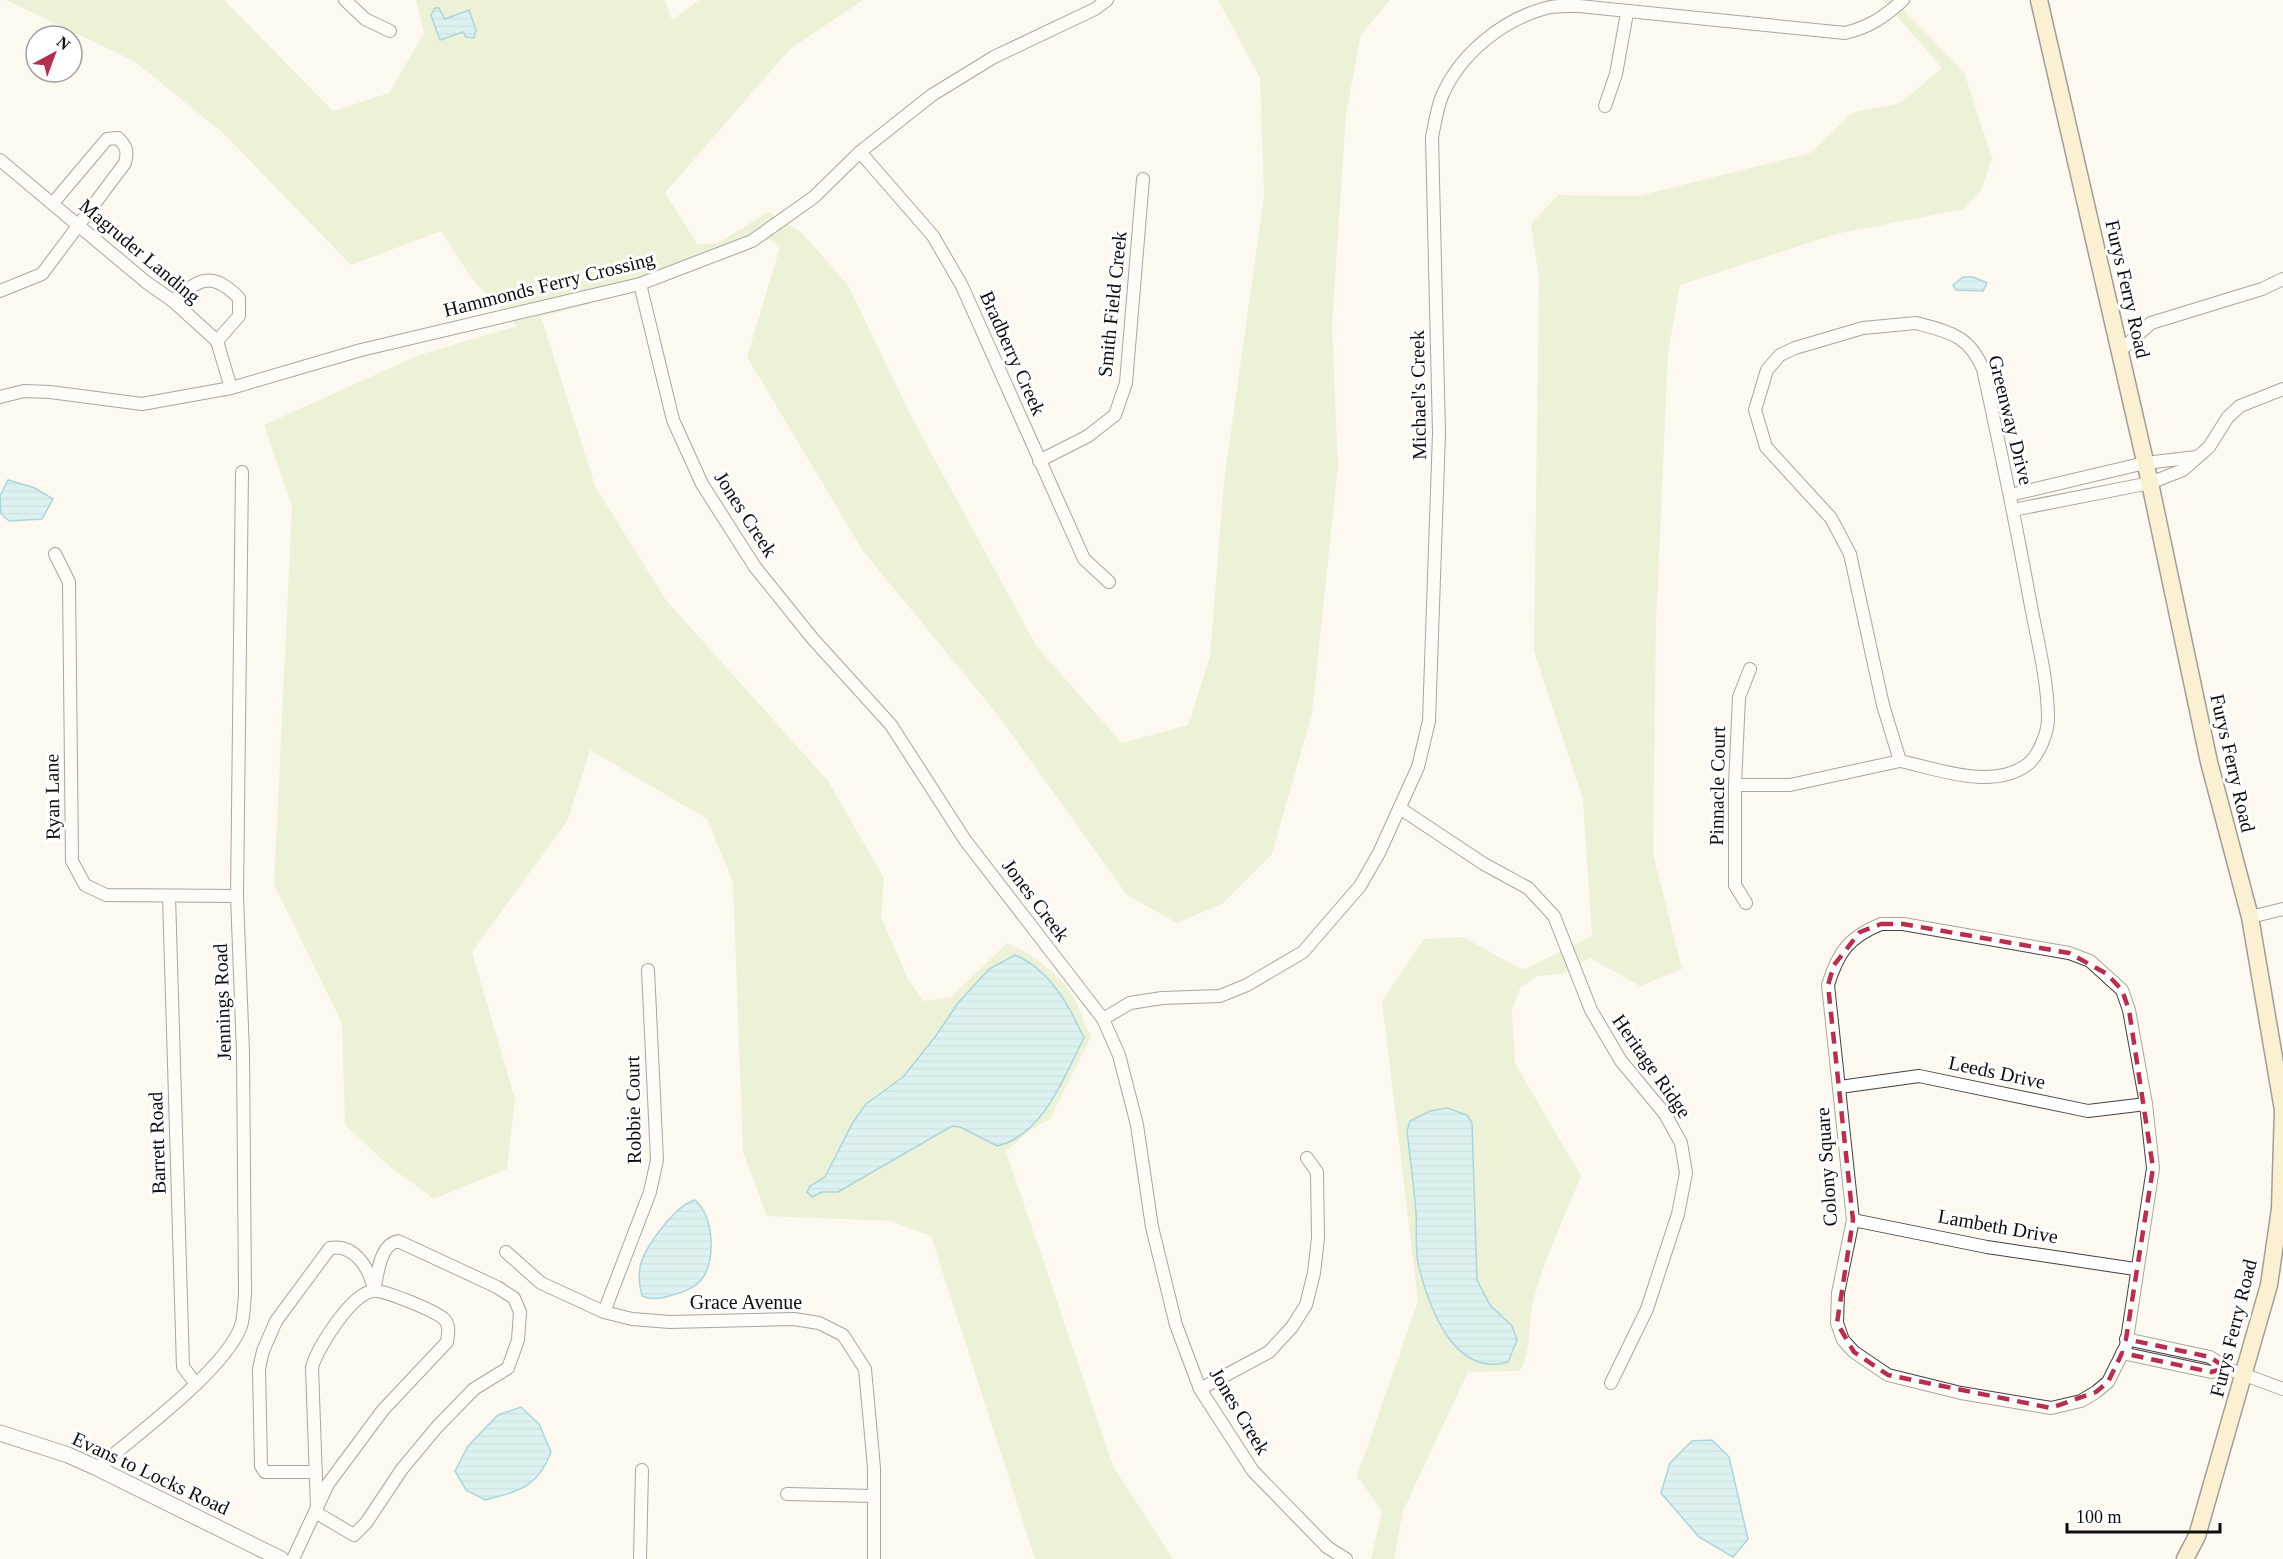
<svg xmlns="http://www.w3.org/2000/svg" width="2283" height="1559" viewBox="0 0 2283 1559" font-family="Georgia,serif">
  <defs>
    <pattern id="water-rules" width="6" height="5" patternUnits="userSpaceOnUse" patternTransform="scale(1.5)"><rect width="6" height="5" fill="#b8e7f2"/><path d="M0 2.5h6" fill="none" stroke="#9dc5ce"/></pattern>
  </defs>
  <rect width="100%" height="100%" fill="#fef9f0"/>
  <g fill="#dae7bb">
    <path d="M6,0H224L333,111L389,93L424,33L416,0H665L672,20L699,0H863L789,50L665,193L698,245L718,243L768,212L801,232L848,285L911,416L1037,647L1122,743L1188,725L1210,657L1224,481L1264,196L1260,78L1218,0H1390L1361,35L1346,114L1332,324L1338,466L1312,714L1272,854L1222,904L1177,923L1127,895L997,714L863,551L747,357L780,247L770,239L614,297L541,317L596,488L666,600L828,781L884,878L881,917L909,981L924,1001L951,997L1007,943C1029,951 1053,970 1068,989C1078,1002 1084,1022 1091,1037L1050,1119L1032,1129L1006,1151L1113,1466L1173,1559H1035L931,1236L890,1221L767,1216L743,1152L733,883L707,819L590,750L568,820L472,952L515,1099L507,1169L434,1199L389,1166L345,1125L342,1023L274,885L292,507L264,425L419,355L517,326L472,279L441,231L351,265L223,133L134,61Z"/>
    <path d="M1883,0H1894L1964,72L1992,158L1981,191L1963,209L1836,234L1680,285L1668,353L1656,627L1653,853L1682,969L1640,986L1590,958L1563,974L1537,976L1520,988L1512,1011L1515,1063L1581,1176C1565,1216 1545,1257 1534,1298C1527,1323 1533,1347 1520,1371L1468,1372L1403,1511L1394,1559H1371L1382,1511L1357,1476L1418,1301L1382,1001L1424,939L1463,937L1523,970L1592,936L1583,800L1534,651L1539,278L1531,224L1558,195L1638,196L1810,153L1852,113L1900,103L1942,68Z"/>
  </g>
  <g fill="url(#water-rules)" stroke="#43a9c5" stroke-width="1.5">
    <polygon points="435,8 439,8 445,19 469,10 476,30 474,38 466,37 463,32 440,40 431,15"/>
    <polygon points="1963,277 1973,277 1987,283 1983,291 1956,290 1953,285"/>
    <polygon points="8,480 35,488 53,499 42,519 9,521 1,514 0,496"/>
    <path d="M1015,955C1050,970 1069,1005 1084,1038C1064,1076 1044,1135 997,1146L960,1127L952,1126L838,1192H822L812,1197L807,1192L810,1186L825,1177L853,1122L866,1104L903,1077L935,1037L958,1003L989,969Z"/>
    <path d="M1447,1108L1467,1115L1472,1123L1477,1280L1490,1305L1512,1326L1517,1340L1508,1362C1453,1378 1428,1305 1418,1263C1415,1247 1417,1229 1416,1213C1414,1186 1410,1158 1407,1131L1410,1121L1430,1111Z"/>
    <path d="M695,1200C714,1217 716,1259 702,1279C694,1289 681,1293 669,1296C660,1299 651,1300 642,1296C639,1285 638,1274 641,1263C647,1244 676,1205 695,1200Z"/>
    <path d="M521,1407L539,1424L551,1452C537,1488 519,1491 485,1500L466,1490L455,1471L468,1446L498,1415Z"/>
    <polygon points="1712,1440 1729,1457 1748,1539 1733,1557 1699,1537 1661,1493 1670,1463 1692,1441"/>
  </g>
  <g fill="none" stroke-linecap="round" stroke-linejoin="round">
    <g stroke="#414141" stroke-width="14">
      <g id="minor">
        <polyline points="345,0 365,19 390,31"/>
        <polyline points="1605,106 1616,74 1627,13"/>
        <polyline points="860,152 933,236 962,286 1084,559 1109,582"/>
        <polyline points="0,160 146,282 173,301 217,341 231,388"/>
        <polyline points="640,284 673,420 702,484 755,567 813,639 891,725 965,840 1103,1019 1119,1055 1137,1125 1152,1227 1176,1325 1200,1389 1253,1471 1327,1547 1346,1559"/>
        <path d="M0,291L42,274L125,163C128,151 127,147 118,138L107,139L53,203"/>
        <path d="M173,301C200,278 212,271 239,298V316L217,341"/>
        <path d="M1916,323C1949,332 1969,335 1983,369C2000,447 2016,524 2030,601C2037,639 2048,680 2048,719C2048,732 2039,755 2028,764C1993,791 1938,769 1900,761L1883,705L1850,554L1831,518L1766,447L1755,410L1767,370L1780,355L1795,348L1863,328Z"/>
        <polyline points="2120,351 2151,323 2262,289 2283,279"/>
        <polyline points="0,397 24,391 50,392 142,404 231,388 361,350 640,284 752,241 814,197 860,152 932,95 994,57 1095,9 1107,0"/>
        <polyline points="1039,461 1088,436 1115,415 1126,383 1143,179"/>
        <polyline points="2010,495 2145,463 2197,457"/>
        <polyline points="2013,510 2150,483 2183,470 2209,447 2228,417 2240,406 2283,389"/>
        <polyline points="55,554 69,582 72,861 85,885 106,895 237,896"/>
        <polyline points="1735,785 1790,785 1900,761"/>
        <polyline points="1401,809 1484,864 1528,888 1554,916 1591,1010 1621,1061 1665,1114 1681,1143 1686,1173 1678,1214 1647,1309 1611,1383"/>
        <polyline points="169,896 183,1367 196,1384"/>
        <polyline points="1746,903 1735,885 1735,785 1739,697 1750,669"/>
        <polyline points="2250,917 2283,909"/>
        <path d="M1881,924H1903L2069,953L2090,961L2122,990L2129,1010L2146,1104L2153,1168L2126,1346L2108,1382L2096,1392L2081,1401L2051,1408L1961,1393L1888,1375L1854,1352L1843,1340L1837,1323L1838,1293L1853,1220L1828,985C1838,952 1849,937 1881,924Z"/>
        <path d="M1103,1019L1130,1003L1162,998L1220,996L1247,985L1303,952L1360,886L1379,853L1418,767L1429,721L1439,433L1432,137C1435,123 1437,108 1442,96C1460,54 1502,20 1546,8C1556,5 1569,6 1579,6L1845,33C1870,27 1884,17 1903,0"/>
        <polyline points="1840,1087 1919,1076 2088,1111 2146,1104"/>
        <polyline points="1853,1220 1987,1247 2135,1269"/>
        <polyline points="506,1252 541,1283 604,1312 632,1319 670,1322 794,1319 819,1323 843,1335 865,1369 874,1468 874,1559"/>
        <polyline points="604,1312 650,1192 657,1160 648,970"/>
        <polyline points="2126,1339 2210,1357 2226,1368 2283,1389"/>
        <polyline points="2122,1353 2211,1372 2226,1368"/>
        <polyline points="1200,1389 1269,1352 1292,1327 1306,1305 1314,1273 1318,1238 1317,1172 1307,1158"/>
        <path d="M97,1468C134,1437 226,1369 241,1326C244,1317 244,1304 245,1294L243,1053L237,896L242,472"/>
        <path d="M316,1472H265L261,1466L259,1369L263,1351L276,1321L330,1248C355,1244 369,1268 374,1289"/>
        <polyline points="787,1494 874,1496"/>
        <path d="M315,1512L354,1535L366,1523L402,1469L437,1427L474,1389L508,1368L518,1340L520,1312L514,1298L497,1287L398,1241C379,1245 378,1275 374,1290"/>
        <path d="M293,1559L328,1484L383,1410L447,1342C448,1334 450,1327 445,1320C438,1312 383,1289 373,1291C351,1294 318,1347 312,1367L317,1508"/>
        <polyline points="640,1559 642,1470"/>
      </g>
    </g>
    <g stroke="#414141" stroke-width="17">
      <polyline id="tertiary" points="0,1433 68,1455 97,1468 281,1559"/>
    </g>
    <g stroke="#303030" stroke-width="19">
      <polyline id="secondary" points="2039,0 2150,483 2209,762 2250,917 2283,1110 2280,1209 2269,1285 2197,1536 2185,1559"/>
    </g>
    <use href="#minor" stroke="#fff" stroke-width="12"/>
    <use href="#tertiary" stroke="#fff" stroke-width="15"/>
    <use href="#secondary" stroke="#fae4af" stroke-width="16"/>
  </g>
  <path d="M0 0H2283V1559H0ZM1881,924H1903L2069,953L2107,974L2122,990L2129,1010L2153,1168L2126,1339L2210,1357L2226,1368L2211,1372L2122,1353L2108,1382L2096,1392L2051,1408L1888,1375L1854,1352L1837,1323L1853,1220L1828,985L1834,965L1860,932Z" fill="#fef9f0" fill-opacity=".55" fill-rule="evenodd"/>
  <path fill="none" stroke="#b52f4e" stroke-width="4.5" stroke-dasharray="12 8" stroke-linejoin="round" d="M1881,924H1903L2069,953L2107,974L2122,990L2129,1010L2153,1168L2126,1339L2210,1357L2226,1368L2211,1372L2122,1353L2108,1382L2096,1392L2051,1408L1888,1375L1854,1352L1837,1323L1853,1220L1828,985L1834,965L1860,932Z"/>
  <g text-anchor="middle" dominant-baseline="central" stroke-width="6" stroke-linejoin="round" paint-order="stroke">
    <g font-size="20" fill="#0e0e0e" stroke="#fff">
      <text transform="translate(140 251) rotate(40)">Magruder Landing</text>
      <text transform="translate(549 284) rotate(-14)">Hammonds Ferry Crossing</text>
      <text transform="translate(2128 289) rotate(77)">Furys Ferry Road</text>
      <text transform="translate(1112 304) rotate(-84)">Smith Field Creek</text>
      <text transform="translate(1013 353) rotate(66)">Bradberry Creek</text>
      <text transform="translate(1418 395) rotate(-91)">Michael's Creek</text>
      <text transform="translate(2011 420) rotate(76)">Greenway Drive</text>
      <text transform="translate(746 514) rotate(57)">Jones Creek</text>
      <text transform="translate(2233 763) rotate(77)">Furys Ferry Road</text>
      <text transform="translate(1717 786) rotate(-89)">Pinnacle Court</text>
      <text transform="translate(52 797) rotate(-91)">Ryan Lane</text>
      <text transform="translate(1036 900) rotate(53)">Jones Creek</text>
      <text transform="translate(222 1002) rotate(-92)">Jennings Road</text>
      <text transform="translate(1652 1066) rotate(55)">Heritage Ridge</text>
      <text transform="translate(1997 1072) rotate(12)">Leeds Drive</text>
      <text transform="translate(633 1110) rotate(-91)">Robbie Court</text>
      <text transform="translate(157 1143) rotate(-92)">Barrett Road</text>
      <text transform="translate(1826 1167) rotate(-94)">Colony Square</text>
      <text transform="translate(1998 1226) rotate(10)">Lambeth Drive</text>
      <text x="746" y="1302">Grace Avenue</text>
      <text transform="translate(2233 1328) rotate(-76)">Furys Ferry Road</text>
      <text transform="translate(1240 1411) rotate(59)">Jones Creek</text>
      <text transform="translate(151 1473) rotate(25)">Evans to Locks Road</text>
    </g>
  </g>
  <g transform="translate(54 54) rotate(41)"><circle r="28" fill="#ffffff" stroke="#9f9f9f" stroke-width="1.5"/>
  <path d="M0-4.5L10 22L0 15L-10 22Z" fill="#b52f4e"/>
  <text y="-9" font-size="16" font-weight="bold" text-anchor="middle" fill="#0e0e0e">N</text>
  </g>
  <path d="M2067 1523v9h153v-9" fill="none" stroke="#0e0e0e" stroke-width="3"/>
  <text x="2076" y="1523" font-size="18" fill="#0e0e0e" stroke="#ffffff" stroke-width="4.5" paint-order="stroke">100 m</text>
</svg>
